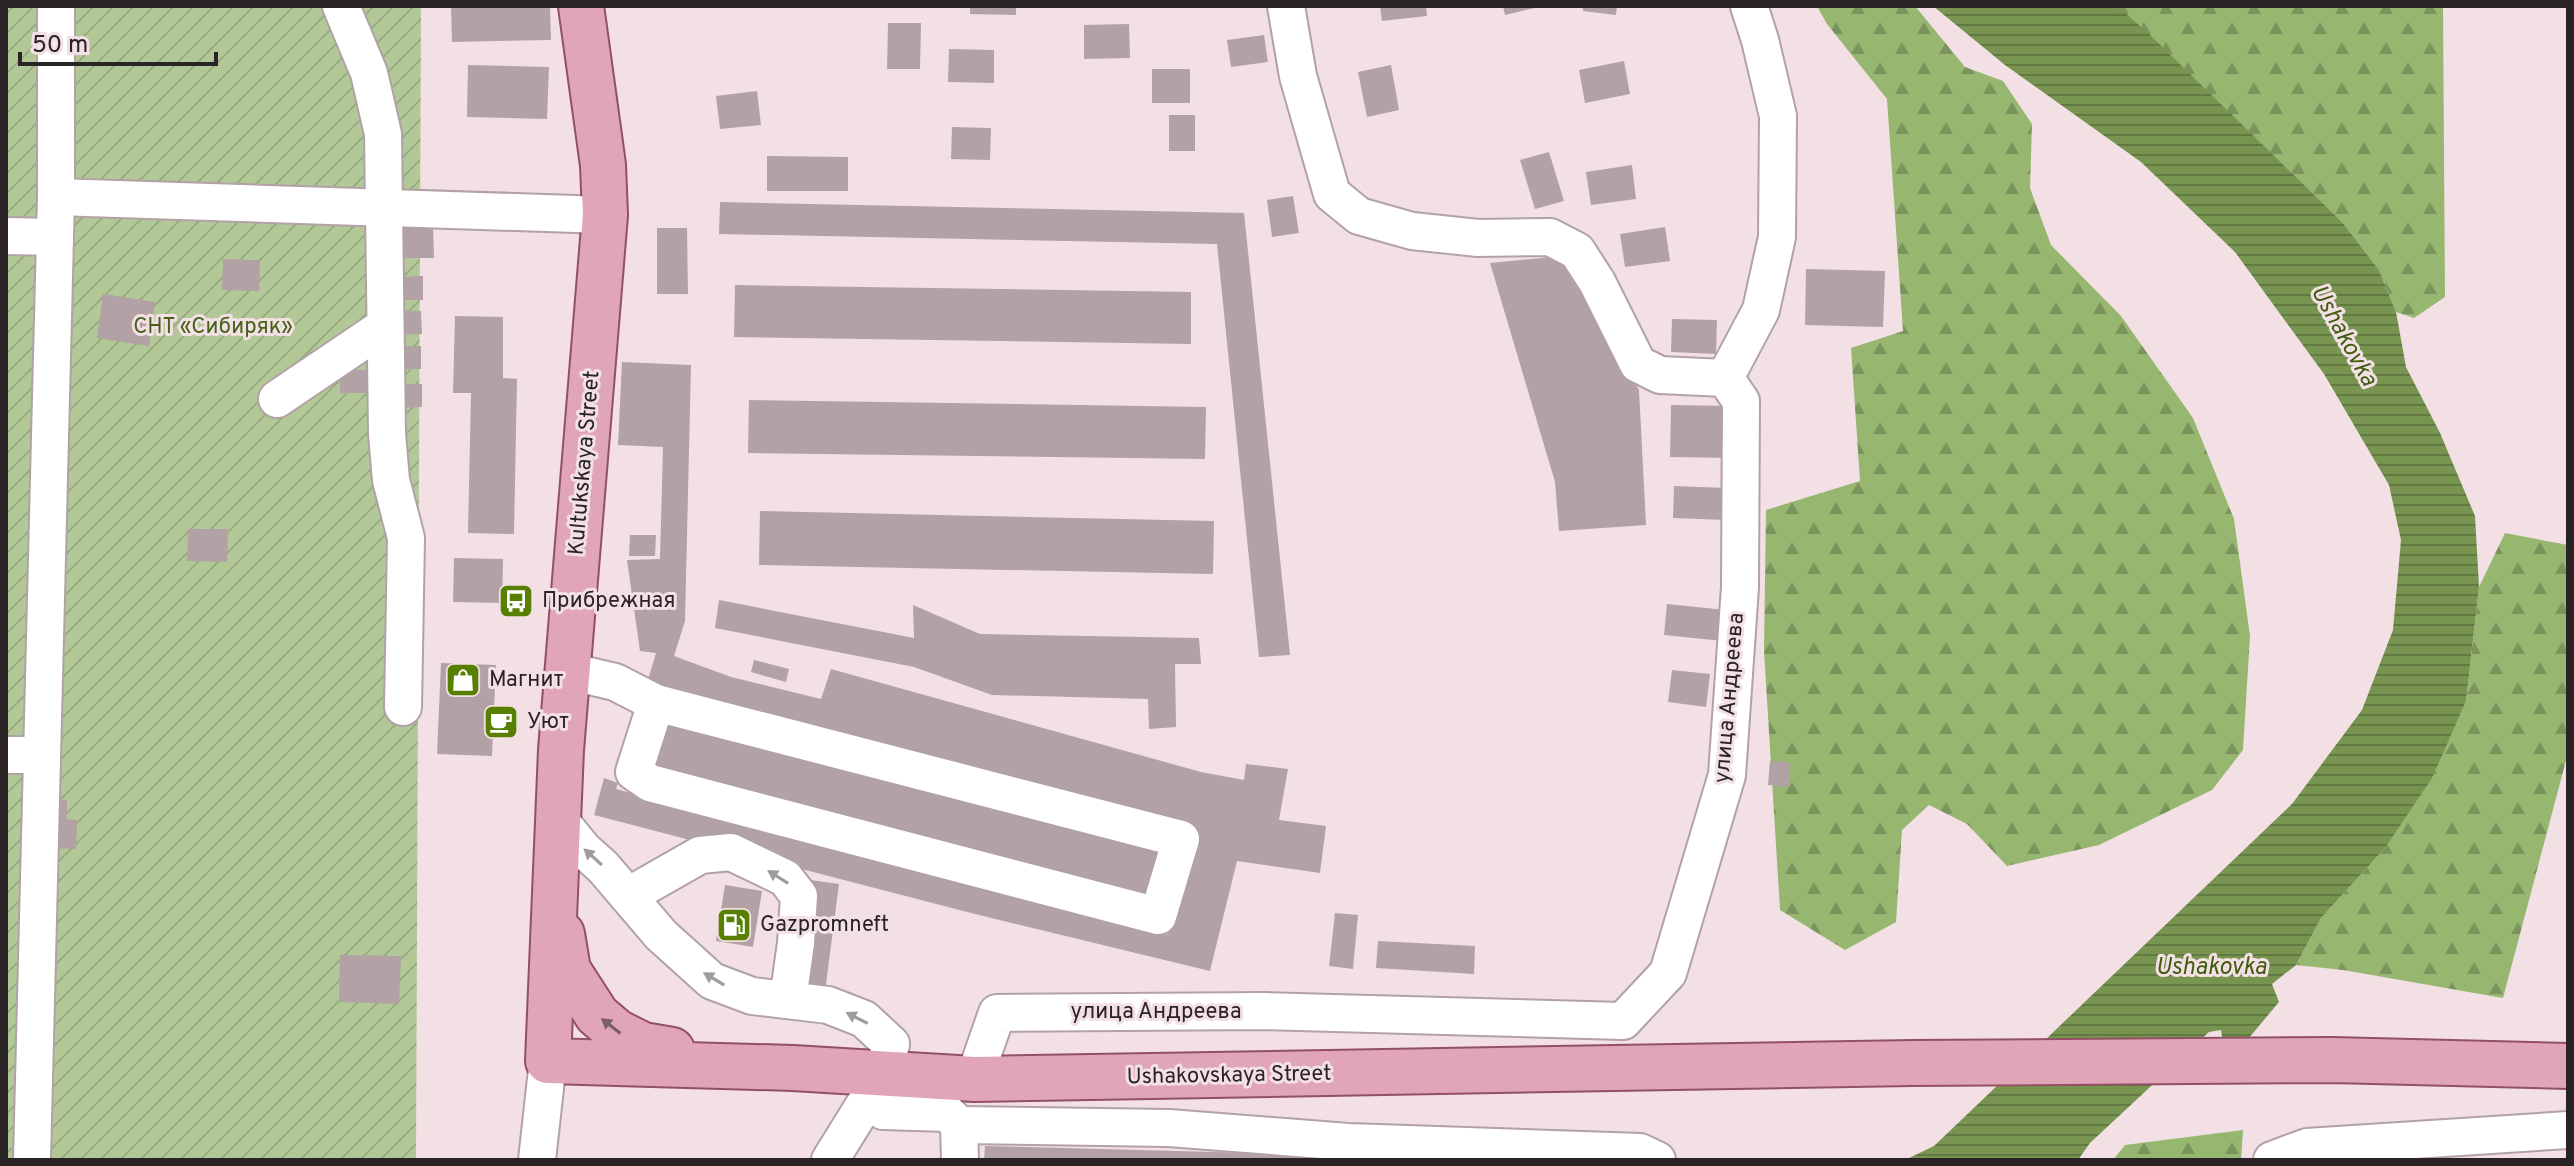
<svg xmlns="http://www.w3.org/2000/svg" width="2574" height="1166" viewBox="0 0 2574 1166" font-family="Overpass,sans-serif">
  <defs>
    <pattern id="forest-firs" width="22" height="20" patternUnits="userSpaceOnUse" patternTransform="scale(2)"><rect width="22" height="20" fill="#97b771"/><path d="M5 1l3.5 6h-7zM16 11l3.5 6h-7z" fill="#7b945d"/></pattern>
    <pattern id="garden-furrows" width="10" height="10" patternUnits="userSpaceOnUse" patternTransform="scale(2)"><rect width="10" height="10" fill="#b2c997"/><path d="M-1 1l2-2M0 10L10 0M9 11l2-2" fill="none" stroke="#99ac82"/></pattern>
    <pattern id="water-rules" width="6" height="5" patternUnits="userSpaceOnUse" patternTransform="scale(2)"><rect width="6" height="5" fill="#779550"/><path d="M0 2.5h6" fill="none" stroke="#627942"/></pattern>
  </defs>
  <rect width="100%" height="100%" fill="#f3e0e4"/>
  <g fill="url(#forest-firs)">
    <polygon points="1817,6 1915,6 1965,67 2003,81 2032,124 2030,188 2051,245 2121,316 2193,418 2234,519 2250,636 2243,750 2212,790 2099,845 2007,866 1967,824 1929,805 1902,830 1896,922 1845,950 1780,910 1764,651 1766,510 1860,481 1851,348 1903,331 1887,99 1827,24"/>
    <polygon points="2117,6 2443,6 2445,297 2414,318 2396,312 2379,270 2343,223"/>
    <polygon points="2505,533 2568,545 2568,753 2503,998 2343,970 2296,965 2321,918 2385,848 2466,701 2479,587"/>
    <polygon points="2243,1130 2241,1160 2113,1160 2125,1145"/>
  </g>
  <polygon fill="url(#garden-furrows)" points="6,6 421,6 416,1160 6,1160"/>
  <polygon fill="url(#water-rules)" points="1933,6 2117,6 2148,33 2343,223 2379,270 2396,312 2406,367 2440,433 2475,516 2479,587 2466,701 2432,778 2385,848 2321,918 2296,965 2272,984 2279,1002 2243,1045 2223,1043 2221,1030 2209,1032 2090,1143 2078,1160 1905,1160 1934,1146 2292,804 2362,710 2393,630 2401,540 2389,485 2324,374 2235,252 2141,162 2005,65"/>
  <g fill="#b2a1a5">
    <polygon points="451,6 550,6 551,40 452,42"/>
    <polygon points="970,6 1016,6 1016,15 970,14"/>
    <polygon points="1380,6 1426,6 1427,16 1382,21"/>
    <polygon points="1503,6 1539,6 1539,7 1505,15"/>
    <polygon points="1583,6 1617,6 1616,15 1583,11"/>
    <polygon points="888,23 921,23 920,69 887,69"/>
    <polygon points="1129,24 1130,58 1084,59 1084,25"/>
    <polygon points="1264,35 1268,62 1231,67 1227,40"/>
    <polygon points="949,49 994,50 994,83 948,82"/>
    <polygon points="1624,61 1630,94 1585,103 1579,70"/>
    <polygon points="468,65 549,67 547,119 467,117"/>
    <polygon points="1391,65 1399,110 1367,117 1358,72"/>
    <rect x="1152" y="69" width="38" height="34"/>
    <polygon points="757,91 761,125 720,129 716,96"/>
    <rect x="1169" y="115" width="26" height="36"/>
    <polygon points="952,127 991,128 990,160 951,159"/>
    <polygon points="1549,152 1564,201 1535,209 1520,160"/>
    <polygon points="767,156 848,157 848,191 767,191"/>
    <polygon points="1632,165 1636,199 1591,205 1586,172"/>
    <polygon points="1293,196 1299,233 1272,237 1267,200"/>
    <polygon points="720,202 1244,213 1290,655 1259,657 1217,244 719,234"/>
    <polygon points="433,225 434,258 399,258 399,226"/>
    <polygon points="1665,227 1670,261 1625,267 1620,234"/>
    <polygon points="657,228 687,228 688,294 657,294"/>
    <polygon points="1562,256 1639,390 1646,525 1559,531 1555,482 1490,263"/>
    <polygon points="223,259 260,260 259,291 222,290"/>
    <polygon points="1806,269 1885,271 1883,327 1805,325"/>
    <polygon points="423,276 423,300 398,300 397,277"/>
    <polygon points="735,285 1191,292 1191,344 734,337"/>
    <polygon points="103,294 155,302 149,346 97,338"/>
    <polygon points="396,311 421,311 422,334 397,335"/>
    <polygon points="455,316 503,317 503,378 517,379 514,534 468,533 471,393 453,393"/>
    <polygon points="1672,319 1717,320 1716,354 1671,352"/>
    <rect x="396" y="346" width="25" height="23"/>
    <polygon points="622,362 691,365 685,621 674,656 731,677 821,699 831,669 1201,772 1244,780 1246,764 1288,769 1279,820 1326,826 1320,873 1237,861 1210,971 975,914 594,815 604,778 618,783 616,789 1167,935 1197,830 647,683 656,653 640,651 627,560 660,559 663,447 618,445"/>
    <polygon points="340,370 378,370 379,393 340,393"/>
    <polygon points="397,384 422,384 422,407 397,408"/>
    <polygon points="749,400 1206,407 1205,459 748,453"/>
    <polygon points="1671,405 1733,406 1731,458 1670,457"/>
    <polygon points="1674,486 1727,488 1726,520 1673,518"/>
    <polygon points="760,511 1214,521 1213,574 759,565"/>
    <polygon points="188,529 228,529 227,562 187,561"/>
    <polygon points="630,535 656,535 655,556 629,556"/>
    <polygon points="454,558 503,559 502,603 453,602"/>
    <polygon points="719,600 914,638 913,605 980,634 1199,638 1201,664 1175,664 1176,727 1149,729 1148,699 992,695 914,667 715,628"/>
    <polygon points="1667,604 1726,610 1723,641 1664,635"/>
    <polygon points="754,660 789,669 786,682 751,672"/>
    <polygon points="441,663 496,665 492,756 437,754"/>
    <polygon points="1672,670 1710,674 1706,707 1668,702"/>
    <polygon points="661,720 1163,853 1149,901 645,773"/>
    <polygon points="1770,761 1790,762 1789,787 1768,785"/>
    <polygon points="45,800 67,800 67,819 77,820 76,849 43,848"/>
    <polygon points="811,880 839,884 825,992 796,988"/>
    <polygon points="725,885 762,891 753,947 716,941"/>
    <polygon points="1335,913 1358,915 1353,969 1329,966"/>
    <polygon points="1378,941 1475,946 1474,974 1376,968"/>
    <polygon points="340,955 401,956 399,1004 339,1002"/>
    <polygon points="985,1146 1293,1154 1293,1160 984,1160"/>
  </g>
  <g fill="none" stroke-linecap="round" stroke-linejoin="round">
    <g stroke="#b2a1a5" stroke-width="40">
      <g id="minor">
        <polyline points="341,6 369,73 383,134 387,434 391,480 406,538 403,707"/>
        <polyline points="56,197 605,215"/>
        <polyline points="6,236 55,237"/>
        <polyline points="1725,378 1761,310 1777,237 1778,116 1760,40 1749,6"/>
        <polyline points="277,399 385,326"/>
        <polyline points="568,671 615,682 656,703"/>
        <polygon points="656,703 1181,839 1158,916 650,783 634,772"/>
        <polyline points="6,755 41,755"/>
        <polyline points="558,818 584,850 603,867 661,935 712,981 752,996 828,1005 864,1019 891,1044 884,1073 883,1111 947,1113 959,1125 960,1160"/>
        <polyline points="628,896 700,855 731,852 785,878 799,896 796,943 788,1000"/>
        <polyline points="974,1079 997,1013 1264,1011 1623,1021 1668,973 1727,775 1740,587 1741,401 1725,378 1660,375 1638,364 1597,282 1577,251 1550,237 1478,238 1412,231 1359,216 1332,194 1298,76 1286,6"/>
        <polyline points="959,1125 1169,1128 1348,1142 1640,1152 1657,1160"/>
        <polyline points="32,1160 56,197 56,6"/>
        <polyline points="537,1160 548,1061"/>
        <polyline points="830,1160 884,1073"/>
        <polyline points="2272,1160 2307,1147 2568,1130"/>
      </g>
    </g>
    <g stroke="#935065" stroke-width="48">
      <g id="major">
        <polyline points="581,6 603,165 605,215 561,750 548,1061 793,1068 974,1079 1912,1063 2332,1060 2568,1066"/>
        <polyline points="562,934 568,970 597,1015 617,1032 643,1045 672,1050"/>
      </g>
    </g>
    <use href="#minor" stroke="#fff" stroke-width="36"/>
    <use href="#major" stroke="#e0a5b7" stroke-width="44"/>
  </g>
  <defs><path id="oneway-solid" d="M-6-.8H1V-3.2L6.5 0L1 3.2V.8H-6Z" transform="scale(2)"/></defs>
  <g fill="#9f9c9d">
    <use href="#oneway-solid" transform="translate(593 857) rotate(-138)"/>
    <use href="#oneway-solid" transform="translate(778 877) rotate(-148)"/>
    <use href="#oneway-solid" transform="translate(714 979) rotate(-149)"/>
    <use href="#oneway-solid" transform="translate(857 1018) rotate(-153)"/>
  </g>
  <use fill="#7c5e67" href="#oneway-solid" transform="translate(611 1026) rotate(-142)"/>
  <defs>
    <g id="bus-square" transform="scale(1.8)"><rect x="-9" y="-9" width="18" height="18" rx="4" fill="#588000" stroke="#f3e0e4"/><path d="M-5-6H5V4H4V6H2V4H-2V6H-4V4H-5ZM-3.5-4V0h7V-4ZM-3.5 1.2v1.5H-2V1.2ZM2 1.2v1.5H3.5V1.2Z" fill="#fff"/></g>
    <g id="shop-square" transform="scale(1.8)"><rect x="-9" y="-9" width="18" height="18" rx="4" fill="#588000" stroke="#f3e0e4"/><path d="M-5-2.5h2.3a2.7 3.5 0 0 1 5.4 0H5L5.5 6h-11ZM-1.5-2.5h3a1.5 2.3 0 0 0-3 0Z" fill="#fff"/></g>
    <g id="cafe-square" transform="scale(1.8)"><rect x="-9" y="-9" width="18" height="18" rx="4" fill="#588000" stroke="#f3e0e4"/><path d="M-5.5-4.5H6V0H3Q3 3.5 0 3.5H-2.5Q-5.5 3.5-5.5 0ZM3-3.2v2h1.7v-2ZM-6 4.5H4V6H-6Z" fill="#fff"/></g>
    <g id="fuel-square" transform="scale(1.8)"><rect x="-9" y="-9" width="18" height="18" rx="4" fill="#588000" stroke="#f3e0e4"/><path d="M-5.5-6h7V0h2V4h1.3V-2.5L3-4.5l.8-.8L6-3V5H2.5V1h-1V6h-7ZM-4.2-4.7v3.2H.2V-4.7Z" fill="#fff"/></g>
  </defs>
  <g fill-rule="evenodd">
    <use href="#bus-square" x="516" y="601"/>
    <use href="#shop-square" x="463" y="680"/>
    <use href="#cafe-square" x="501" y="722"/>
    <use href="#fuel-square" x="734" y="925"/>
  </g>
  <g text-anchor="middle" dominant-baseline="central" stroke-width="6" stroke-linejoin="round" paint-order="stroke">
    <g font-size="22" fill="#456117" stroke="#f3e0e4">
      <text x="213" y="327">СНТ «Сибиряк»</text>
    </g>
    <g font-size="22" fill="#2a2325" stroke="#f3e0e4">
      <text transform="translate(585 463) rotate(-85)">Kultukskaya Street</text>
      <text transform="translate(1730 698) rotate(-85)">улица Андреева</text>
      <text x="1156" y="1012">улица Андреева</text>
      <text transform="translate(1229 1076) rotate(-1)">Ushakovskaya Street</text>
    </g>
    <g font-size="22" fill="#2a2325" stroke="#f3e0e4" text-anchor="start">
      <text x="542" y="601">Прибрежная</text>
      <text x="489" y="680">Магнит</text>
      <text x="527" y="722">Уют</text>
      <text x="760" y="925">Gazpromneft</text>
    </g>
    <g font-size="24" font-style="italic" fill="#415c11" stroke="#f3e0e4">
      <text transform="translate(2343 336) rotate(61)">Ushakovka</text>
      <text x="2211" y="968">Ushakovka</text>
    </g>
  </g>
  <rect width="2574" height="1166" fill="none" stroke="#2a2325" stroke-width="16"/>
  <path d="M20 52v12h196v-12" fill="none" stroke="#2a2325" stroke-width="4"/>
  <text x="32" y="52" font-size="24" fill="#2a2325" stroke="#f3e0e4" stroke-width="6" paint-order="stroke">50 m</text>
</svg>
